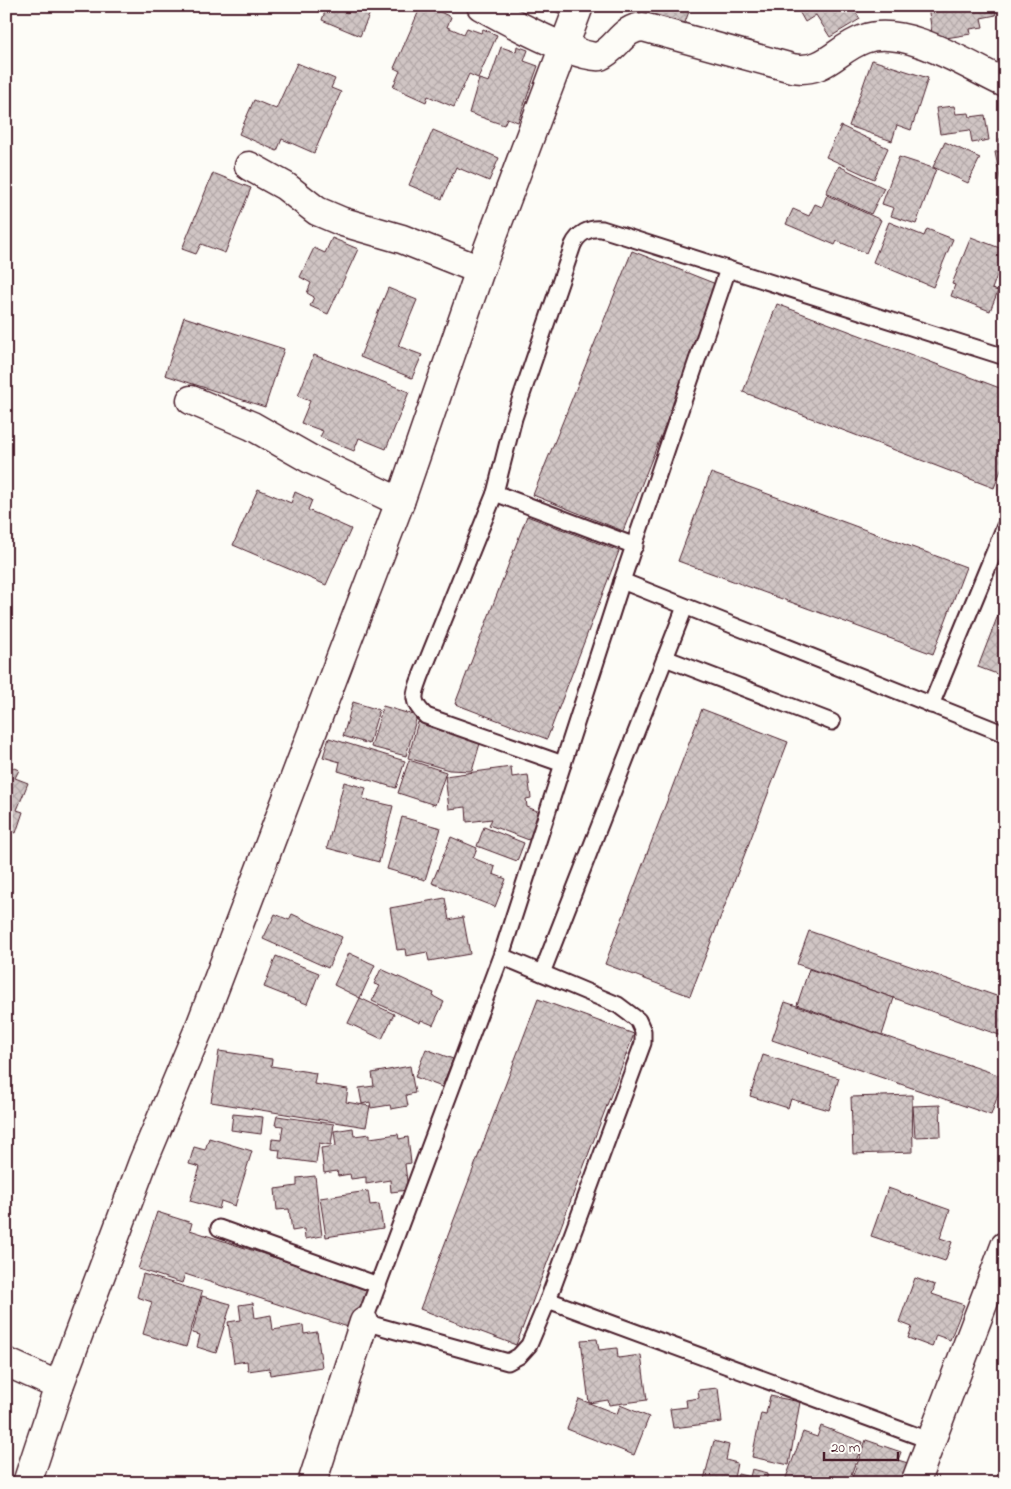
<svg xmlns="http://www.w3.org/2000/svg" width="1011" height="1489" viewBox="0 0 1011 1489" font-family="'Indie Flower',sans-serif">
  <defs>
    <pattern id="building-cross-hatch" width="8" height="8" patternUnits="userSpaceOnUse" patternTransform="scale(1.25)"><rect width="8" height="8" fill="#d0c5c4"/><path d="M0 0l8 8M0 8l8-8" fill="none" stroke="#b4a9a9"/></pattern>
  </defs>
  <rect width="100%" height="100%" fill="#fdfcf7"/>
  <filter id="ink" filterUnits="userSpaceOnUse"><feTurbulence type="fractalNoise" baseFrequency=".02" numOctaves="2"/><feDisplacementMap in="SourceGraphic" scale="10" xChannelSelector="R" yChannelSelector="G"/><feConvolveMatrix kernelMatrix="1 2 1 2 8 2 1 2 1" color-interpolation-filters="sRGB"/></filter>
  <g filter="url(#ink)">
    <g fill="url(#building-cross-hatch)" stroke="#4a1f2b">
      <polygon points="327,6 373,6 360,36 322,20"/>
      <polygon points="421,6 427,6 451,17 447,27 464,34 467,28 481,33 483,29 497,35 478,78 469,74 454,107 428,96 426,102 393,87 400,71 394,68"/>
      <polygon points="544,6 572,6 567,17"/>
      <polygon points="652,6 691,6 683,28 649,16"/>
      <polygon points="796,6 852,6 860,19 830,37 816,15 805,22"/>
      <polygon points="928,6 995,6 996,15 981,18 983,27 970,29 971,34 933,40"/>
      <polygon points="517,46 528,50 524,61 538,66 518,122 507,118 504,125 469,113 479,79 489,82 501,47 516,52"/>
      <polygon points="872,60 928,78 911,130 897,125 892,141 849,126"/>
      <polygon points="297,63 335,79 331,88 341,92 314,153 282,139 277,151 239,134 254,100 276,109"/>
      <polygon points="954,106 956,114 969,113 970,117 985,115 989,140 972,143 970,130 940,134 936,108"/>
      <polygon points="841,126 888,148 874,179 826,157"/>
      <polygon points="433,130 499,158 489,181 456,167 442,199 409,185"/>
      <polygon points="1005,138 1005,188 1002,188 995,152 1002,151 999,139"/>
      <polygon points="945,142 980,158 968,183 933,167"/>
      <polygon points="899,157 936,169 916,224 891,216 894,208 882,204"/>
      <polygon points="839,166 884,188 871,214 826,193"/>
      <polygon points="213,173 251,188 225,253 201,244 196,254 182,249"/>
      <polygon points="827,195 881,220 866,253 837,241 835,245 786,224 793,209 809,216 815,204 822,207"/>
      <polygon points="889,222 924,236 927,229 953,239 933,287 873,262"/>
      <polygon points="971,237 1005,250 1005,269 1000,267 992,289 998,291 990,311 951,296 955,285 952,284"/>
      <polygon points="332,238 358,249 328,314 310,306 314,297 307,293 311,283 300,277 314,248 325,253"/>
      <polygon points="632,251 721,286 623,531 533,495"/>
      <polygon points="388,288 417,300 398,346 422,355 412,378 360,357"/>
      <polygon points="777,304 1005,390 1005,460 994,488 743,392"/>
      <polygon points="184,317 284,349 265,407 165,375"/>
      <polygon points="314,355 409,392 386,449 359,438 354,451 320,437 323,431 301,423 310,401 298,396"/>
      <polygon points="711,473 966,567 933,654 678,561"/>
      <polygon points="258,489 291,503 295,492 312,500 308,510 351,529 326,585 233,545"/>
      <polygon points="527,516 619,551 547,739 455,704"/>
      <polygon points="1005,597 1005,677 978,667"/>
      <polygon points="353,702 379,710 369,744 343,736"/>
      <polygon points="383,706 417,716 406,756 371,747"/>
      <polygon points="702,709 788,742 690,996 605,964"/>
      <polygon points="418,722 481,740 472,771 449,770 408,758"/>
      <polygon points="329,738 405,761 396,788 338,771 340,762 323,757"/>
      <polygon points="409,760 446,772 435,805 398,793"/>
      <polygon points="6,765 19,770 15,778 28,783 17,810 23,812 16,833 6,829"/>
      <polygon points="511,767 512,777 528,775 531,798 526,799 527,807 540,812 529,840 489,825 492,819 467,822 466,807 449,809 445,776"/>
      <polygon points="344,782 366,788 363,799 393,806 379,862 327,848"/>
      <polygon points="402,817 441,828 425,880 387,869"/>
      <polygon points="484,827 524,843 517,861 477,846"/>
      <polygon points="451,837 477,848 473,858 495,867 493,874 506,879 495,907 432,883"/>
      <polygon points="445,898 449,920 463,917 470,954 429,961 427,952 406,956 405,949 397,950 390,908"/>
      <polygon points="275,914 289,920 292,914 342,937 328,968 263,939"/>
      <polygon points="809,931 1005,999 1005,1037 797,964"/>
      <polygon points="349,953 375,965 360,998 334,985"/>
      <polygon points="276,956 319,973 307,1004 264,987"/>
      <polygon points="381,969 434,993 433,996 444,1002 433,1025 421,1020 420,1023 372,1001 380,986 374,984"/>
      <polygon points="809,969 894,998 882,1035 797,1005"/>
      <polygon points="360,998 394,1014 382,1039 348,1023"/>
      <polygon points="538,999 634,1034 516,1345 420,1309"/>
      <polygon points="785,1002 1004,1077 991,1115 772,1040"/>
      <polygon points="426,1049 453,1059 442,1087 415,1077"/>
      <polygon points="219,1051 272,1059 271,1066 316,1073 314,1084 348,1089 346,1102 370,1106 366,1127 211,1102"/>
      <polygon points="763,1055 839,1078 829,1110 791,1099 788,1108 750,1096"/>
      <polygon points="410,1066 415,1093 406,1095 408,1106 391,1109 390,1105 371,1108 370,1102 362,1104 359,1088 374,1086 372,1073"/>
      <polygon points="912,1095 913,1152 853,1154 851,1097"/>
      <polygon points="940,1105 941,1136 915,1137 913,1106"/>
      <polygon points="233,1114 263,1117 261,1134 231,1130"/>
      <polygon points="277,1116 334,1124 331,1145 319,1143 316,1163 279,1158 280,1150 271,1149 272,1139 281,1140 283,1126 275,1125"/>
      <polygon points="353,1128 354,1136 370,1134 370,1138 398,1134 399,1139 408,1137 411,1163 405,1164 408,1190 391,1192 390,1180 366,1184 366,1177 351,1179 350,1174 338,1176 337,1171 324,1173 321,1148 336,1146 334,1131"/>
      <polygon points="209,1138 252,1151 235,1206 221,1201 219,1209 190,1201 200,1167 189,1164 194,1147 205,1150"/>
      <polygon points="315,1176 322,1236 305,1239 304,1229 292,1231 289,1209 277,1210 275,1189 297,1186 297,1178"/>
      <polygon points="888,1188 950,1210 940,1238 952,1242 945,1261 871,1236"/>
      <polygon points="368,1191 370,1205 379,1204 383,1228 326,1237 320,1198"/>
      <polygon points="157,1212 192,1223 190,1230 368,1288 354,1329 185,1274 182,1283 138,1269"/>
      <polygon points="143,1274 202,1292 186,1347 143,1334 152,1302 137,1297"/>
      <polygon points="915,1278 935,1285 932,1294 964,1305 950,1340 936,1335 932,1347 908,1338 912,1327 899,1322"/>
      <polygon points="202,1296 231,1304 216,1353 197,1347 200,1335 192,1333"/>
      <polygon points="253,1303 255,1318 271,1315 273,1330 303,1325 304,1334 317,1332 322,1367 270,1375 269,1368 248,1371 247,1361 234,1363 228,1322 241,1320 239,1305"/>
      <polygon points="597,1339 599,1350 617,1348 618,1358 641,1355 647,1400 609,1405 608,1400 589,1403 581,1340"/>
      <polygon points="718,1388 722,1422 673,1428 670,1409 687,1407 686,1400 699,1398 698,1390"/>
      <polygon points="770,1396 800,1402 789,1465 752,1457 761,1413 766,1414"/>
      <polygon points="579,1399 617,1414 620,1405 649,1417 634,1455 567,1429"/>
      <polygon points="821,1426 863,1442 848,1483 784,1483 803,1432 817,1437"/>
      <polygon points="866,1440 901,1452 898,1460 911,1464 904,1483 850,1483"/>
      <polygon points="714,1441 729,1445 726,1460 737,1463 733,1483 703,1483"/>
      <polygon points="752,1469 768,1473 766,1481 769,1483 736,1483 738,1474 750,1477"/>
    </g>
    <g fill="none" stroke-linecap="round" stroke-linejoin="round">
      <g stroke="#4a1f2b" stroke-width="19">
        <g id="service">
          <polyline points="495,493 635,546"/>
          <polyline points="622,581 1005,734"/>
          <polyline points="665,658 832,722"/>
          <polyline points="931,705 1005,526"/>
          <path d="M563,764L426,716C410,701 414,695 421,676L495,493L514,418L573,245C578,234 589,227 602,229L1005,357"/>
          <polyline points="501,956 618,1005 638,1020 643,1031 643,1043 548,1300 529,1345 519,1356 508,1362 364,1322 501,956 622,581 728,269"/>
          <polyline points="542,973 685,607"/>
          <polyline points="219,1228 378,1285"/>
          <polyline points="548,1300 931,1441"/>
        </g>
      </g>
      <g stroke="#4a1f2b" stroke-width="31">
        <g id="minor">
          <path d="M481,6C499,16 585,63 600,56C617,49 622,28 643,27L792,68C825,74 836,49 864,39C905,24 968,66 1005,83"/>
          <polyline points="249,166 285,186 317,211 343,222 402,239 480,270"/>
          <polyline points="191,400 252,426 310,459 400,502"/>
          <polyline points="6,1362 59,1386"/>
          <polyline points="27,1483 59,1386 143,1162 201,1024 400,502 480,270 579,6"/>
          <polyline points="312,1483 364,1322"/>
          <polyline points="915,1483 1005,1246"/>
        </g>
      </g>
      <use href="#service" stroke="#fdfcf7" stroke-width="15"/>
      <use href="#minor" stroke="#fdfcf7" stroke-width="28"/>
    </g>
  </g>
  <rect width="1011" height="1489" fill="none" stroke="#fdfcf7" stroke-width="25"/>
  <rect x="12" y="12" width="986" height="1464" fill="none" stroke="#4a1f2b" stroke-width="2" filter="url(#ink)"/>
  <path d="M824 1452v8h74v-8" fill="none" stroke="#4a1f2b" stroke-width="2.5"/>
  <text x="831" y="1452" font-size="15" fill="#4a1f2b" stroke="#fdfcf7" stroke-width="4" paint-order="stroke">20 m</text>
</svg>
